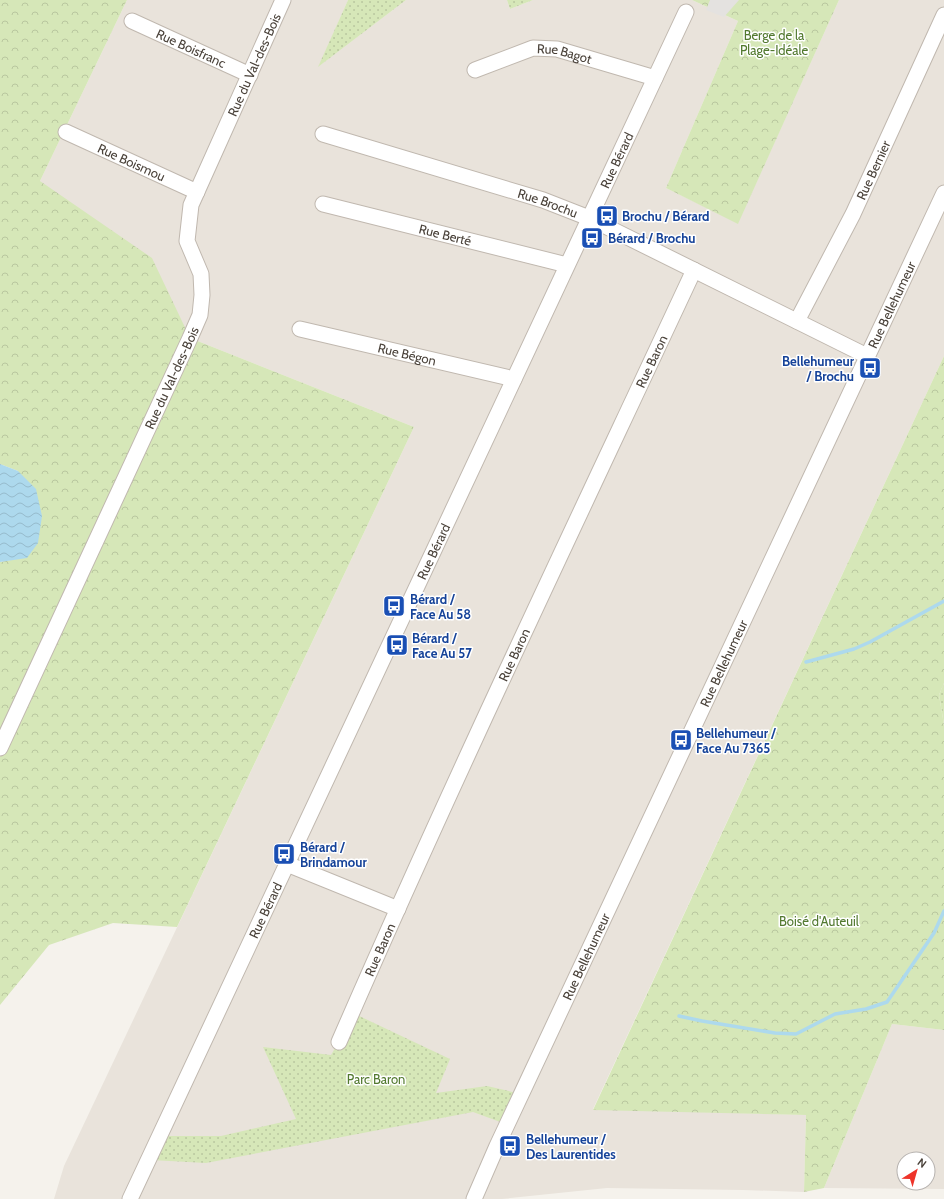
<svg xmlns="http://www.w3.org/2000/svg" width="944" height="1199" viewBox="0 0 944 1199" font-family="Cabin,sans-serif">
  <defs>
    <pattern id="green-dots" width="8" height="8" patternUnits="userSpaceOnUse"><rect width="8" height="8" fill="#d6e7b8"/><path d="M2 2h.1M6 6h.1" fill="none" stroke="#b9c79f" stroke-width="1.8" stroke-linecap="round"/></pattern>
    <pattern id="forest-crowns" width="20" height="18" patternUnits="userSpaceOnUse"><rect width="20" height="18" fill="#d6e7b8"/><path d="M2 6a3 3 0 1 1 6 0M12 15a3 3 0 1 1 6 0" fill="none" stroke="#b9c79f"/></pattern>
    <pattern id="water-waves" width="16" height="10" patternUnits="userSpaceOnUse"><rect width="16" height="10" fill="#add9ed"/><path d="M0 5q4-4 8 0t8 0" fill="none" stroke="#96bbcc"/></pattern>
  </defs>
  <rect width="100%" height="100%" fill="#f5f2ec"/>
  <g fill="#e9e3db" fill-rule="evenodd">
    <polygon points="127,0 348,0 319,66 406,0 507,0 510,9 533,0 692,0 738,21 666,188 738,223 839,0 944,0 944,356 593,1109 806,1115 804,1192 743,1190 607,1188 502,1199 54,1199 64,1166 414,427 190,338 40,181"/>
    <path d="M892,1024L944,1030V1189L824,1188ZM904,1159H928V1183H904Z"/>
  </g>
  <g fill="url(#green-dots)">
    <polygon points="348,0 406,0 318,67"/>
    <polygon points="507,0 533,0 510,9"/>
    <polygon points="944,683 944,725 939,695"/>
    <polygon points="355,1014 450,1059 436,1093 487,1086 517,1093 503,1123 473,1112 206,1163 151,1160 161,1136 221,1136 296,1119 263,1047 331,1055"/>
  </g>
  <g fill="url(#forest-crowns)">
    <polygon points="0,0 127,0 40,181 152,258 190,338 414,427 177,927 113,923 49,945 0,1005 0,562 27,557 18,471 0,464"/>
    <polygon points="692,0 839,0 738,224 666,188 738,21"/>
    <polygon points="944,356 944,683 939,695 944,725 944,1030 892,1024 824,1188 804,1192 806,1115 593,1110"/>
  </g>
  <polygon fill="#e4e2e0" points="710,0 739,0 724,17 706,10"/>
  <polygon fill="url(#water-waves)" points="0,464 18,471 36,489 42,516 38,543 27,558 0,562"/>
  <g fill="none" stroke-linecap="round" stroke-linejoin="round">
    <g stroke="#add9ed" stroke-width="3.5">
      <polyline points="806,662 854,649 870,642 944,601"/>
      <polyline points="679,1016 702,1021 775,1033 796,1034 835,1014 866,1009 887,1002 934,933 944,911"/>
    </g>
    <g stroke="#c0b8af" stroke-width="17">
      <g id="minor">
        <path id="s1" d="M132,21L250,75"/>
        <path id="s2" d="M475,70L533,48L557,49L655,78"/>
        <path id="s3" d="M66,132L197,192"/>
        <path id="s4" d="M323,134L543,200L589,218L867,356"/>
        <path id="s5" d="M323,204L567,265"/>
        <path id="s6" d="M797,321L853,214L944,15"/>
        <path id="s7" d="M300,329L514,379"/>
        <path id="s8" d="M0,748L190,338L200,315L202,295L201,274L187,241L191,205L283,0"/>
        <polyline points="287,864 398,909"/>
        <path id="s9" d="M339,1042C452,782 574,527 694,270"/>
        <path id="s10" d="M130,1199L686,12"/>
        <path id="s11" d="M474,1199L497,1146L944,193"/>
      </g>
    </g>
    <use href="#minor" stroke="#fff" stroke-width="15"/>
  </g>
  <defs>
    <g id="bus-square" transform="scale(1.15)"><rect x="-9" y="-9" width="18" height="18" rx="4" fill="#1a4fb4" stroke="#fff"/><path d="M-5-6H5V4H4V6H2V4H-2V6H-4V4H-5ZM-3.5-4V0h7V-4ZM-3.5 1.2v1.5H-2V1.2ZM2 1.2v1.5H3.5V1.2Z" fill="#fff"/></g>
  </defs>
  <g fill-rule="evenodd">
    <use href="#bus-square" x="607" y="216"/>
    <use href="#bus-square" x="592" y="238"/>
    <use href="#bus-square" x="870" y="368"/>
    <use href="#bus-square" x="394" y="606"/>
    <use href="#bus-square" x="397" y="645"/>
    <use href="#bus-square" x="681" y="740"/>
    <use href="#bus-square" x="284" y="854"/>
    <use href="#bus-square" x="510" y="1146"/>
  </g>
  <g text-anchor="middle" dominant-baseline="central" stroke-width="3" stroke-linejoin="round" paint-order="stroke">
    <g font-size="13" fill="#52792f" stroke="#fff">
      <text x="774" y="35">Berge de la<tspan x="774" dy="15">Plage-Idéale</tspan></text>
      <text x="819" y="921">Boisé d'Auteuil</text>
      <text x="376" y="1079">Parc Baron</text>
    </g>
    <g font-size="13" fill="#4a423a" stroke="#fff">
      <text stroke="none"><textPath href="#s1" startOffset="65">Rue Boisfranc</textPath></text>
      <text stroke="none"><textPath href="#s2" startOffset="94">Rue Bagot</textPath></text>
      <text stroke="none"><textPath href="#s8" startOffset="744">Rue du Val-des-Bois</textPath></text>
      <text stroke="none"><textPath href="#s10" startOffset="1147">Rue Bérard</textPath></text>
      <text stroke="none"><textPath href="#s3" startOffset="72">Rue Boismou</textPath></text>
      <text stroke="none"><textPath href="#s6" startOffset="169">Rue Bernier</textPath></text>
      <text stroke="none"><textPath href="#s4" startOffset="235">Rue Brochu</textPath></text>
      <text stroke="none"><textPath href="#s5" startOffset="126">Rue Berté</textPath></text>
      <text stroke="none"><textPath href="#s11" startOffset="987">Rue Bellehumeur</textPath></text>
      <text stroke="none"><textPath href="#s7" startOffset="110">Rue Bégon</textPath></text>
      <text stroke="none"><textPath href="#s9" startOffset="749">Rue Baron</textPath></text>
      <text stroke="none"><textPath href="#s8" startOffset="408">Rue du Val-des-Bois</textPath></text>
      <text stroke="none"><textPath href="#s10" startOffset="715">Rue Bérard</textPath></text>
      <text stroke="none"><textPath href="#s9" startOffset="425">Rue Baron</textPath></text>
      <text stroke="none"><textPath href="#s11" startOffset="591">Rue Bellehumeur</textPath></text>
      <text stroke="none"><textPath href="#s10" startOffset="319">Rue Bérard</textPath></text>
      <text stroke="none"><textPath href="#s9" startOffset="101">Rue Baron</textPath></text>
      <text stroke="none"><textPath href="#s11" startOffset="267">Rue Bellehumeur</textPath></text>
    </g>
    <g font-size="13" font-weight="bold" fill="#164399" stroke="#fff" text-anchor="start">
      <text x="622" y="216">Brochu / Bérard</text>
      <text x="608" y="238">Bérard / Brochu</text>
      <text x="854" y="361" text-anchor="end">Bellehumeur<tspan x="854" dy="15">/ Brochu</tspan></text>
      <text x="410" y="599">Bérard /<tspan x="410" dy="15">Face Au 58</tspan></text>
      <text x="412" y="638">Bérard /<tspan x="412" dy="15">Face Au 57</tspan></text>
      <text x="696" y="733">Bellehumeur /<tspan x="696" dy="15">Face Au 7365</tspan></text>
      <text x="300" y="847">Bérard /<tspan x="300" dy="15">Brindamour</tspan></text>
      <text x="526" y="1139">Bellehumeur /<tspan x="526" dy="15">Des Laurentides</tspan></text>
    </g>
  </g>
  <g transform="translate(916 1171) rotate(37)"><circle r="19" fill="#ffffff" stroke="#b7b3b0"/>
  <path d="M0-3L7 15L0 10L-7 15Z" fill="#ee342a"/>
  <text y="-6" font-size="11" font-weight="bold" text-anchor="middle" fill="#4a423a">N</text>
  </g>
</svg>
